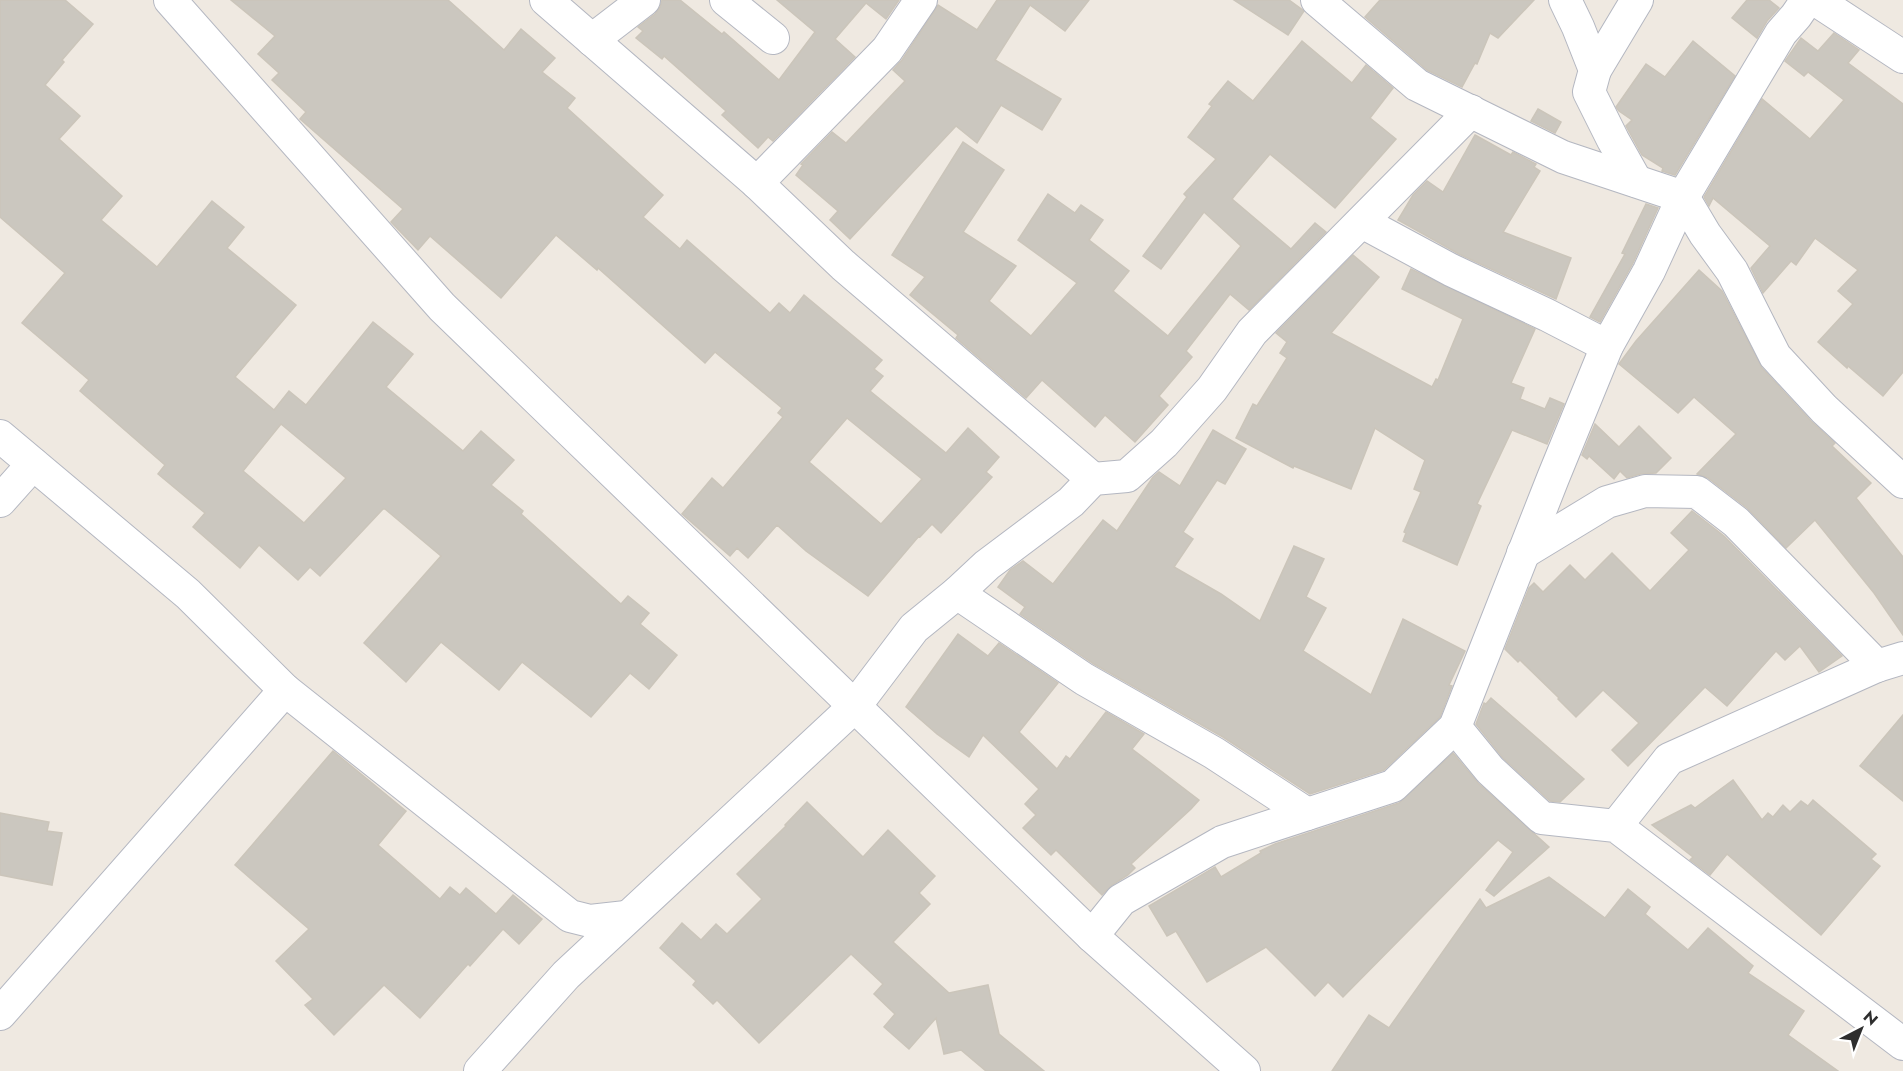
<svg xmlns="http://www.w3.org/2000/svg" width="1903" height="1071" viewBox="0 0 1903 1071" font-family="Jost,sans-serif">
  <rect width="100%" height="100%" fill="#efe9e1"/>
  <g fill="#cbc7bf" stroke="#cbc5ba" stroke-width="1.5" fill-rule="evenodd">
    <path d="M0,0H65L93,24L62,60L64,62L45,85L80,116L59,139L122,196L101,220L157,267L212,201L244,227L227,248L296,305L235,377L274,410L289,391L306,405L373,322L413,354L386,387L463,451L481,431L514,460L491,485L523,511L521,514L621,604L628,596L649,613L640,624L677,655L649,689L630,673L591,717L522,662L499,690L441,642L406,682L364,643L441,556L385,509H383L320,576L310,567L298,580L259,545L240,568L193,527L205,513L158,474L165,465L80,391L89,380L22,323L65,273L0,217ZM281,424L346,478L304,523L243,471Z"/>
    <path d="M231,0H448L504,50L521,29L555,58L542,72L575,98L567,108L663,195L643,217L680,249L687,240L770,313L779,303L790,313L804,295L882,360L874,369L883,376L870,391L946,453L968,428L999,457L986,472L992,477L941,533L932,524L920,537L919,536L868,596L806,551L777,525L748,558L737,548L730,556L682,514L712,478L723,488L783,417L778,413L782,408L715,352L705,363L598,268L597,270L556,235L501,298L430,236L418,250L391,222L403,209L300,119L306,112L272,80L279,73L258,54L275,36ZM847,418L922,479L881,524L809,462Z"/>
    <polygon points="662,0 680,0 722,34 724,32 779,80 815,32 777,0 899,0 886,19 866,3 835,39 855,57 773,141 768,137 758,148 722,115 726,111 664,56 662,59 636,38 643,31 638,27 655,14 660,7"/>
    <polygon points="997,0 1089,0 1065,31 1030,5 995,60 1061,99 1042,130 1001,105 977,143 956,126 850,239 830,220 838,211 796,175 803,165 801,164 832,132 846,143 905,81 893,70 902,60 938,5 977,30"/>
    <polygon points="1234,0 1289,0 1304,11 1288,35"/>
    <polygon points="1380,0 1534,0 1498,38 1490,33 1477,64 1475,63 1462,87 1427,70 1365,17"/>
    <polygon points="1747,0 1769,0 1779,8 1767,21 1757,38 1732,18"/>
    <polygon points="1834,33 1859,50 1848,63 1903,104 1903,372 1883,396 1848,366 1847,368 1818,342 1853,304 1838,291 1858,270 1815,238 1796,265 1791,261 1763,293 1751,268 1770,246 1713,198 1709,206 1704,197 1762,99 1810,139 1844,100 1808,72 1804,76 1785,61 1801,38 1818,51"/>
    <polygon points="1302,41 1352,83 1366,65 1393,88 1370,118 1396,139 1335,208 1270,154 1236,194 1232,199 1291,249 1315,223 1326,232 1249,310 1230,294 1186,351 1192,357 1159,396 1168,405 1135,442 1105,415 1095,427 1042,380 1026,398 956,338 958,335 910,295 925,277 892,255 963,142 1004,170 963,232 1016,266 989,301 1031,336 1077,283 1018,240 1048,194 1075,213 1081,205 1103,220 1089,240 1129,271 1113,291 1168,336 1241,246 1204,212 1161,269 1143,256 1187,197 1184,194 1216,159 1188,137 1212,106 1209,104 1228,81 1253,101"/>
    <polygon points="1693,41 1735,76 1675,175 1662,171 1663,168 1642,155 1626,126 1632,120 1619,111 1616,107 1646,64 1665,77"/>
    <polygon points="1538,109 1561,122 1555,133 1531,121"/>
    <polygon points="1475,135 1511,155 1513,152 1536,164 1534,167 1540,171 1503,232 1571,258 1556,299 1459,254 1398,220 1413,195 1427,181 1443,192"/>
    <polygon points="1646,204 1658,208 1633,263 1600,322 1590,317 1625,254 1622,253"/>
    <polygon points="1353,255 1379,277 1331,333 1432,387 1436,379 1438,380 1463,319 1402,289 1411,269 1535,329 1511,383 1524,388 1520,399 1545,409 1550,398 1564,404 1547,444 1512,430 1477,504 1481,506 1457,565 1403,541 1406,533 1404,532 1421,492 1414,489 1425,460 1375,428 1351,489 1294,466 1293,468 1236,438 1253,404 1257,406 1287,358 1280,353 1287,342 1276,333"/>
    <polygon points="1699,270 1722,291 1762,368 1811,421 1835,443 1832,446 1871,483 1856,498 1903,557 1903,635 1874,593 1815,520 1786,548 1747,508 1708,478 1697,474 1736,434 1694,397 1678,413 1619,364 1636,341"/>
    <polygon points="1595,424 1619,447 1639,426 1671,458 1656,473 1640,474 1627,478 1620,471 1614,479 1589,456 1587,459 1582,455"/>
    <polygon points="1213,430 1246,449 1225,484 1217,480 1183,532 1193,539 1174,567 1221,594 1260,621 1294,546 1324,559 1306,597 1326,608 1303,651 1371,695 1403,619 1465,651 1449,685 1452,686 1440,717 1384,770 1310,794 1223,737 1094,664 1020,614 1025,607 998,587 1010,570 1023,561 1053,584 1103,520 1117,531 1153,477 1159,472 1180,486"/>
    <polygon points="1692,511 1724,536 1842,656 1819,672 1800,646 1785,660 1776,651 1727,706 1705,687 1628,766 1612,750 1639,723 1603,690 1576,717 1558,699 1559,698 1520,660 1518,662 1505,649 1529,588 1534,583 1543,592 1570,565 1585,580 1612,553 1650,591 1689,550 1671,533"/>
    <polygon points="958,634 988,656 999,643 1058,683 1019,732 1057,769 1066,756 1070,759 1106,712 1144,734 1132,749 1199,800 1191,809 1131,864 1135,868 1128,875 1112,885 1102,895 1056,850 1051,855 1023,828 1036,815 1025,804 1039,789 983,735 969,757 937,734 906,707"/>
    <polygon points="1491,698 1584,779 1560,802 1550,801 1503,758 1476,724 1484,703 1486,704"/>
    <polygon points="1903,715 1903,801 1860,766"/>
    <polygon points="333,751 406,811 378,845 440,899 450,887 460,895 466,888 496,914 513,895 542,919 519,944 503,929 470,966 468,964 420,1018 384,985 334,1035 305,1005 313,999 276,961 309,929 235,865"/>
    <polygon points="1453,753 1478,783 1549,847 1494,896 1486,890 1513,852 1498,840 1343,997 1328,982 1315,996 1266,947 1207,982 1176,931 1167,936 1149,906 1215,867 1221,877 1261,853 1260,851 1275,844 1399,803"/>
    <polygon points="1733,780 1762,820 1768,813 1773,817 1783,805 1790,812 1801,801 1808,806 1813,800 1876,854 1871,859 1880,866 1821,935 1727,854 1710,875 1690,860 1693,857 1652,825 1691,805 1695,808"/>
    <polygon points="807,802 863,857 888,830 935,876 919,893 930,904 893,942 949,993 988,985 999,1034 1044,1071 986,1071 961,1050 944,1054 936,1018 909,1049 884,1027 895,1014 874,994 883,984 851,954 759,1043 717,1000 713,1004 693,985 696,981 660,948 682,923 701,940 716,924 727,934 762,899 737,874 786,826 785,825"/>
    <polygon points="0,813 49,822 47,831 62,833 52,885 0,875"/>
    <polygon points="1549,877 1605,918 1628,889 1650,907 1645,914 1688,950 1708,928 1753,966 1748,973 1804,1011 1788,1035 1838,1071 1332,1071 1369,1015 1389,1028 1480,899 1486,908"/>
  </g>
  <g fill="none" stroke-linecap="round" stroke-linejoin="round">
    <g stroke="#b4b7c1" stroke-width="34">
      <g id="minor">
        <polyline points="170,0 442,307 1092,936 1244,1071"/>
        <polyline points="546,0 757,183 843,265 1093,479"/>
        <polyline points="726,0 773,38"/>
        <polyline points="1317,0 1417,85 1563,157 1683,197 1705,234 1732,271 1775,356 1824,409 1903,482"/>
        <polyline points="1565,0 1578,27 1595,70 1589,92 1613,140 1636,181"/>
        <polyline points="1816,0 1903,57"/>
        <polyline points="592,40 644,0"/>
        <polyline points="1595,70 1637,0"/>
        <polyline points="757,183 887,50 921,0"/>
        <polyline points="1362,222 1451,270 1547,315 1607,346"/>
        <polyline points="0,436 188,594 285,690 570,916 590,921 626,917"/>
        <polyline points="0,501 33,464"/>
        <polyline points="1523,553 1607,502 1645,491 1697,492 1736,522 1877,666"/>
        <polyline points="957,593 1084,679 1214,753 1307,814"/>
        <polyline points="1455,727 1490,770 1542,818 1616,826 1903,1044"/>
        <polyline points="1616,826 1669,759 1877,666 1903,658"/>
        <polyline points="1092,936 1121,900 1222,842 1393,786 1455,727 1553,478 1607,346 1649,271 1683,197 1781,33 1796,16 1807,0"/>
        <polyline points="0,1014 285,690"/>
        <polyline points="480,1071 566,975 855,706 914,628 957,593 987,565 1071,502 1093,479 1127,476 1164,443 1212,389 1252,332 1471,111"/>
      </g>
    </g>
    <use href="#minor" stroke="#fff" stroke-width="32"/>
  </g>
  <g transform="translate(1861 1029) rotate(42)" stroke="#ffffff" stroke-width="4.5" paint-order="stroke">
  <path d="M0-4.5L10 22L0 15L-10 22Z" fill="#2e2e2e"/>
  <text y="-9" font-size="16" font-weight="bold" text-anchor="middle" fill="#2e2e2e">N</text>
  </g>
</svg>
